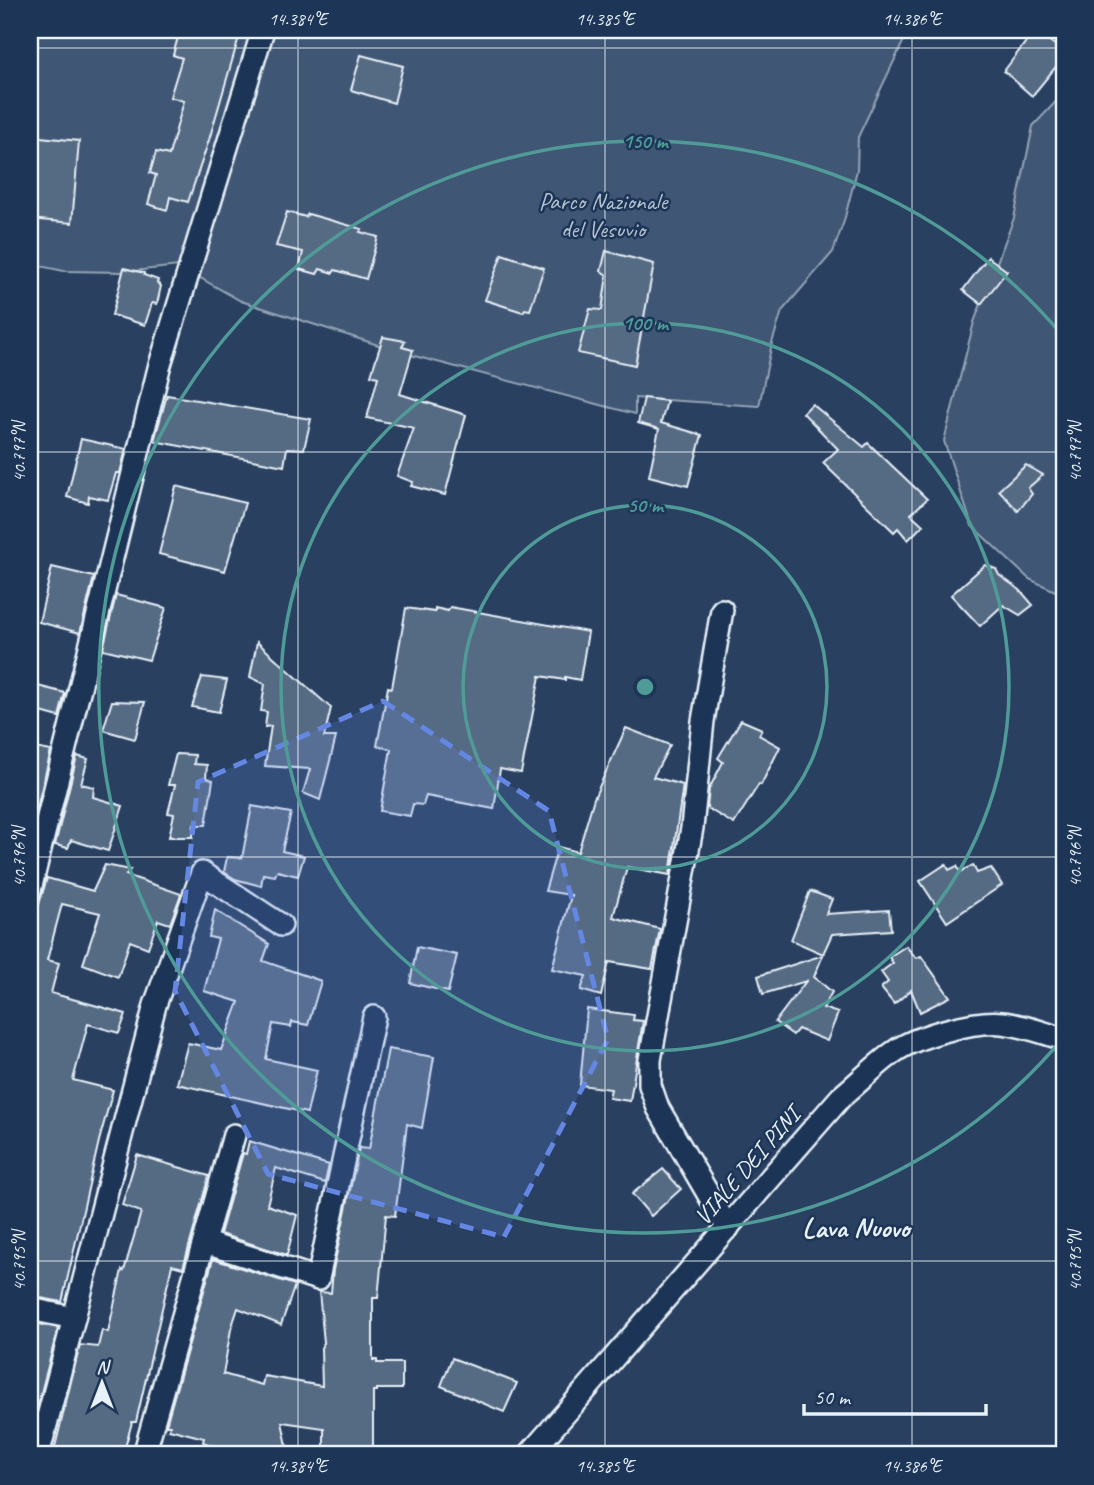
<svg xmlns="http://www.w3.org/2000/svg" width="1094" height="1485" viewBox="0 0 1094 1485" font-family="Caveat,sans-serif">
  <rect width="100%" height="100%" fill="#294061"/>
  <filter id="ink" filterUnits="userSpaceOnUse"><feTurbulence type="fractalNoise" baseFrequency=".0143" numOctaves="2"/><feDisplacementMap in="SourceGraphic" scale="14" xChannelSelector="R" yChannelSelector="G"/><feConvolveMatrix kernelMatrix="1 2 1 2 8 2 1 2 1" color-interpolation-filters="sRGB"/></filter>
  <g filter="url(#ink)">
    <g fill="#415774" stroke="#94a4b6" stroke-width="2">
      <polygon points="30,30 914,30 904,40 858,137 857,170 844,221 833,252 782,311 772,343 759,406 635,398 635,414 403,353 241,301 179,266 124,272 64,271 30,264"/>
      <polygon points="1064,93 1064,595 1029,579 972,526 944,441 974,322 1014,218 1033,126"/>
    </g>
    <g fill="#556a83" stroke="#e8f1f8" stroke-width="2">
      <polygon points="180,30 241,30 209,140 188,202 170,197 167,210 148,204 156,175 150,173 156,152 169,155 184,101 170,97 182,58 173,55"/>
      <polygon points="1035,30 1064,52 1064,57 1032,96 1004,71"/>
      <polygon points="361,55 403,66 394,103 351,90"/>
      <polygon points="30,136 79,141 72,223 30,219"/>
      <polygon points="287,212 306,217 308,214 362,229 360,232 378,237 366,279 335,270 333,273 320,269 317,274 299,269 303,252 276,246"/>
      <polygon points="606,251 654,264 635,365 578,353 590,309 602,310 607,275 601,271"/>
      <polygon points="502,254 544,268 530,310 525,309 523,312 485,300"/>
      <polygon points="988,257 1007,271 981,304 963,290"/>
      <polygon points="124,268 144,273 144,275 158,280 157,283 161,286 157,304 152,303 145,325 112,315"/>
      <polygon points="383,337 405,341 402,347 413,350 400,394 466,415 445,495 411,486 413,482 397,476 414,428 367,418 378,377 371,375"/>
      <polygon points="167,395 311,419 304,449 287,448 284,466 154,441"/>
      <polygon points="644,398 667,401 661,423 702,435 688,486 649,476 659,429 638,423"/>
      <polygon points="812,404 864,447 868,443 927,499 911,514 923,525 908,540 898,528 894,532 823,463 838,449 803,413"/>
      <polygon points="81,439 126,449 120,473 116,473 108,500 89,496 88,503 67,497"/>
      <polygon points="1026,465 1043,475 1028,488 1032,494 1018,511 999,490"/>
      <polygon points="176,486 245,503 225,571 159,554"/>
      <polygon points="985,565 996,569 999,575 1020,590 1033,605 1020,615 1003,605 980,626 951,595"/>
      <polygon points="52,567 94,577 80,633 39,622"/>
      <polygon points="116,595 166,608 149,660 103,649"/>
      <polygon points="450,607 588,632 580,680 565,677 565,680 540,676 521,773 500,769 494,809 426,796 423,805 413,804 410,816 380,811 391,749 377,746 388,687 392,688 406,608 435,612 435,608 448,611"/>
      <polygon points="257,642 331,708 324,737 336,737 320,800 303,793 310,769 265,766 271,726 265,727 267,712 261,711 265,684 250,677"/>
      <polygon points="202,677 227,680 219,712 192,707"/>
      <polygon points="30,684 65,693 59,717 30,709"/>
      <polygon points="112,701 145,702 135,739 103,730"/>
      <polygon points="741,720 762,729 759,735 780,747 761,785 759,784 734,824 707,808 709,789 723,762 718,758"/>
      <polygon points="626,728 670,745 653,777 683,785 670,875 627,867 613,917 660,929 652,969 609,962 601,996 581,990 586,976 552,969 571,895 545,891 558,847 578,852 594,798"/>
      <polygon points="30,747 51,751 30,836"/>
      <polygon points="176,754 195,755 194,764 207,765 206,778 213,780 206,825 194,825 193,837 169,837 174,814 168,813 175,785 168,785"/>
      <polygon points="77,756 88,759 81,784 94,787 93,797 123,806 108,851 71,840 68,848 55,845"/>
      <polygon points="252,806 291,813 282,851 304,856 298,876 277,871 275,876 263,874 261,886 235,879 224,872 227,857 242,858"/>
      <polygon points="946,864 949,870 957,866 960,872 973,865 977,873 991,868 1002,885 947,922 920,881"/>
      <polygon points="105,865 130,870 126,875 181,894 170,924 158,920 148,948 130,941 118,977 83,964 100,913 62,904 47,960 59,963 51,993 126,1014 119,1033 88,1024 73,1080 113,1090 99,1141 62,1302 30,1296 30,934 47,878 93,891"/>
      <polygon points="810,891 832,899 826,914 889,910 891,930 832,934 823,954 791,940"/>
      <polygon points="215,910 269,944 263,961 321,981 308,1025 292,1022 291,1027 273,1024 266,1059 317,1070 307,1113 177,1084 188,1043 221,1050 239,1002 204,991 218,939 209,937"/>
      <polygon points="906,946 916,958 921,956 950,997 920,1012 911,990 894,1004 881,988 888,982 881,972 893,963 889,957"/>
      <polygon points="417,947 457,955 448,992 410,983"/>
      <polygon points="823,955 814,977 832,992 823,1008 838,1013 827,1041 798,1029 793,1035 775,1022 806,981 763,994 758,976"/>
      <polygon points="587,1009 634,1015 633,1020 643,1021 630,1101 609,1098 611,1089 580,1085"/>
      <polygon points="388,1049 434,1057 422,1128 407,1124 395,1216 386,1215 378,1298 373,1298 373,1360 377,1360 377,1363 402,1363 402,1389 377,1389 377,1391 373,1391 373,1450 324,1452 324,1428 282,1422 289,1455 216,1455 216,1447 203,1442 204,1438 169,1429 170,1425 166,1425 213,1259 295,1285 281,1325 238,1308 231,1329 223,1374 262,1385 264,1376 322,1386 321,1348 324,1342 319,1292 331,1293 333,1270 359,1148 369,1149"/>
      <polygon points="249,1141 329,1165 325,1183 276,1168 267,1205 297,1215 287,1255 220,1234 243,1153 246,1154"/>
      <polygon points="137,1155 209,1176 183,1268 172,1265 136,1422 132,1422 123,1455 53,1455 80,1345 98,1347 102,1330 108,1332 122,1270 124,1271 141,1212 122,1205"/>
      <polygon points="663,1169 681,1189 651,1216 632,1194"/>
      <polygon points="30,1322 58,1328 30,1435"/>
      <polygon points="452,1358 517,1383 504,1412 441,1386"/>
    </g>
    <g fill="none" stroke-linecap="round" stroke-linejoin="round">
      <g stroke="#e8f1f8" stroke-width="26">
        <g id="minor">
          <polyline points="722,610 703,721 692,828 650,1060 650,1085 658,1108 728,1228"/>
          <polyline points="30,890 159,368 263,30"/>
          <polyline points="206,1243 318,1279 374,1017"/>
          <polyline points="30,1309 74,1318 155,1005 202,873 281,925"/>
          <polyline points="38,1455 74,1318"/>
          <polyline points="144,1455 234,1135"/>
          <path d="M529,1455L841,1097C859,1082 876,1065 894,1052C916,1036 975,1020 1002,1023C1024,1025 1043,1033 1064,1039"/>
        </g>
      </g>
      <use href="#minor" stroke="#1d3557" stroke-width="21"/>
    </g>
  </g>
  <path fill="#6487e3" fill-opacity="0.2" stroke="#6487e3" stroke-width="5" stroke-dasharray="14 9" stroke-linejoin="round" d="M383,701L549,811L608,1039L504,1237L268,1174L175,991L198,782Z"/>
  <path fill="none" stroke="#e8f1f8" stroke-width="2" stroke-opacity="0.45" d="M298,30V1455M605,30V1455M912,30V1455M30,48H1064M30,452H1064M30,857H1064M30,1261H1064"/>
  <g fill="none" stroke="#509b97" stroke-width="3.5">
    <circle cx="645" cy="687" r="182"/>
    <circle cx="645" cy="687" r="364"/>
    <path d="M1063 1038A546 546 0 1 1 1063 336"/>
  </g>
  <g text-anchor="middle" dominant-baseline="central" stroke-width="5" stroke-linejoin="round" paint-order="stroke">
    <g font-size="24" fill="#b6c3d0" stroke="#1d3557">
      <text x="603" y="201">Parco Nazionale<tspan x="603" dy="28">del Vesuvio</tspan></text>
    </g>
    <g font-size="24" fill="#e8f1f8" stroke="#1d3557">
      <text transform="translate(747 1166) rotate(-49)">VIALE DEI PINI</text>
    </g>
    <g font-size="28" font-weight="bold" fill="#e8f1f8" stroke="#1d3557">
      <text x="856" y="1227">Lava Nuovo</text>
    </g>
  </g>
  <circle cx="645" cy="687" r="10" fill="#509b97" stroke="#1d3557" stroke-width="3.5"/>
  <g font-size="21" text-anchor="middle" font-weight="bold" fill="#509b97" stroke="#1d3557" stroke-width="5" stroke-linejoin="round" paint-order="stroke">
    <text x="645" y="148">150 m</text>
    <text x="645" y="330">100 m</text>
    <text x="645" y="512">50 m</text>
  </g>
  <rect width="1094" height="1485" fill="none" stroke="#1d3557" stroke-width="77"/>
  <g transform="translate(102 1383)" stroke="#1d3557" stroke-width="5" paint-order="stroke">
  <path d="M0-5L12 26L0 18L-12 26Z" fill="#e8f1f8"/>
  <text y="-10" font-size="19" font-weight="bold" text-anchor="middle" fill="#e8f1f8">N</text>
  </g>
  <path d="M804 1404v10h182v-10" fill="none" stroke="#e8f1f8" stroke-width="3.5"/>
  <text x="814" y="1404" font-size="21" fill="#e8f1f8" stroke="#1d3557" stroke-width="5" paint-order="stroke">50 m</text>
  <rect x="38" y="38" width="1018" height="1408" fill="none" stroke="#e8f1f8" stroke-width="2.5"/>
  <g font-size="18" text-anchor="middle" fill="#e8f1f8">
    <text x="298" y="25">14.384°E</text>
    <text x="605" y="25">14.385°E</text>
    <text x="912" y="25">14.386°E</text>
    <text transform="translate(19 452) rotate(-90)" y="6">40.797°N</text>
    <text transform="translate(1075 452) rotate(-90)" y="6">40.797°N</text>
    <text transform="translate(19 857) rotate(-90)" y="6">40.796°N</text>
    <text transform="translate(1075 857) rotate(-90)" y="6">40.796°N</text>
    <text transform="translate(19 1261) rotate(-90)" y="6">40.795°N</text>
    <text transform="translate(1075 1261) rotate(-90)" y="6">40.795°N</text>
    <text x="298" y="1472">14.384°E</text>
    <text x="605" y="1472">14.385°E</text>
    <text x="912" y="1472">14.386°E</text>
  </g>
</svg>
